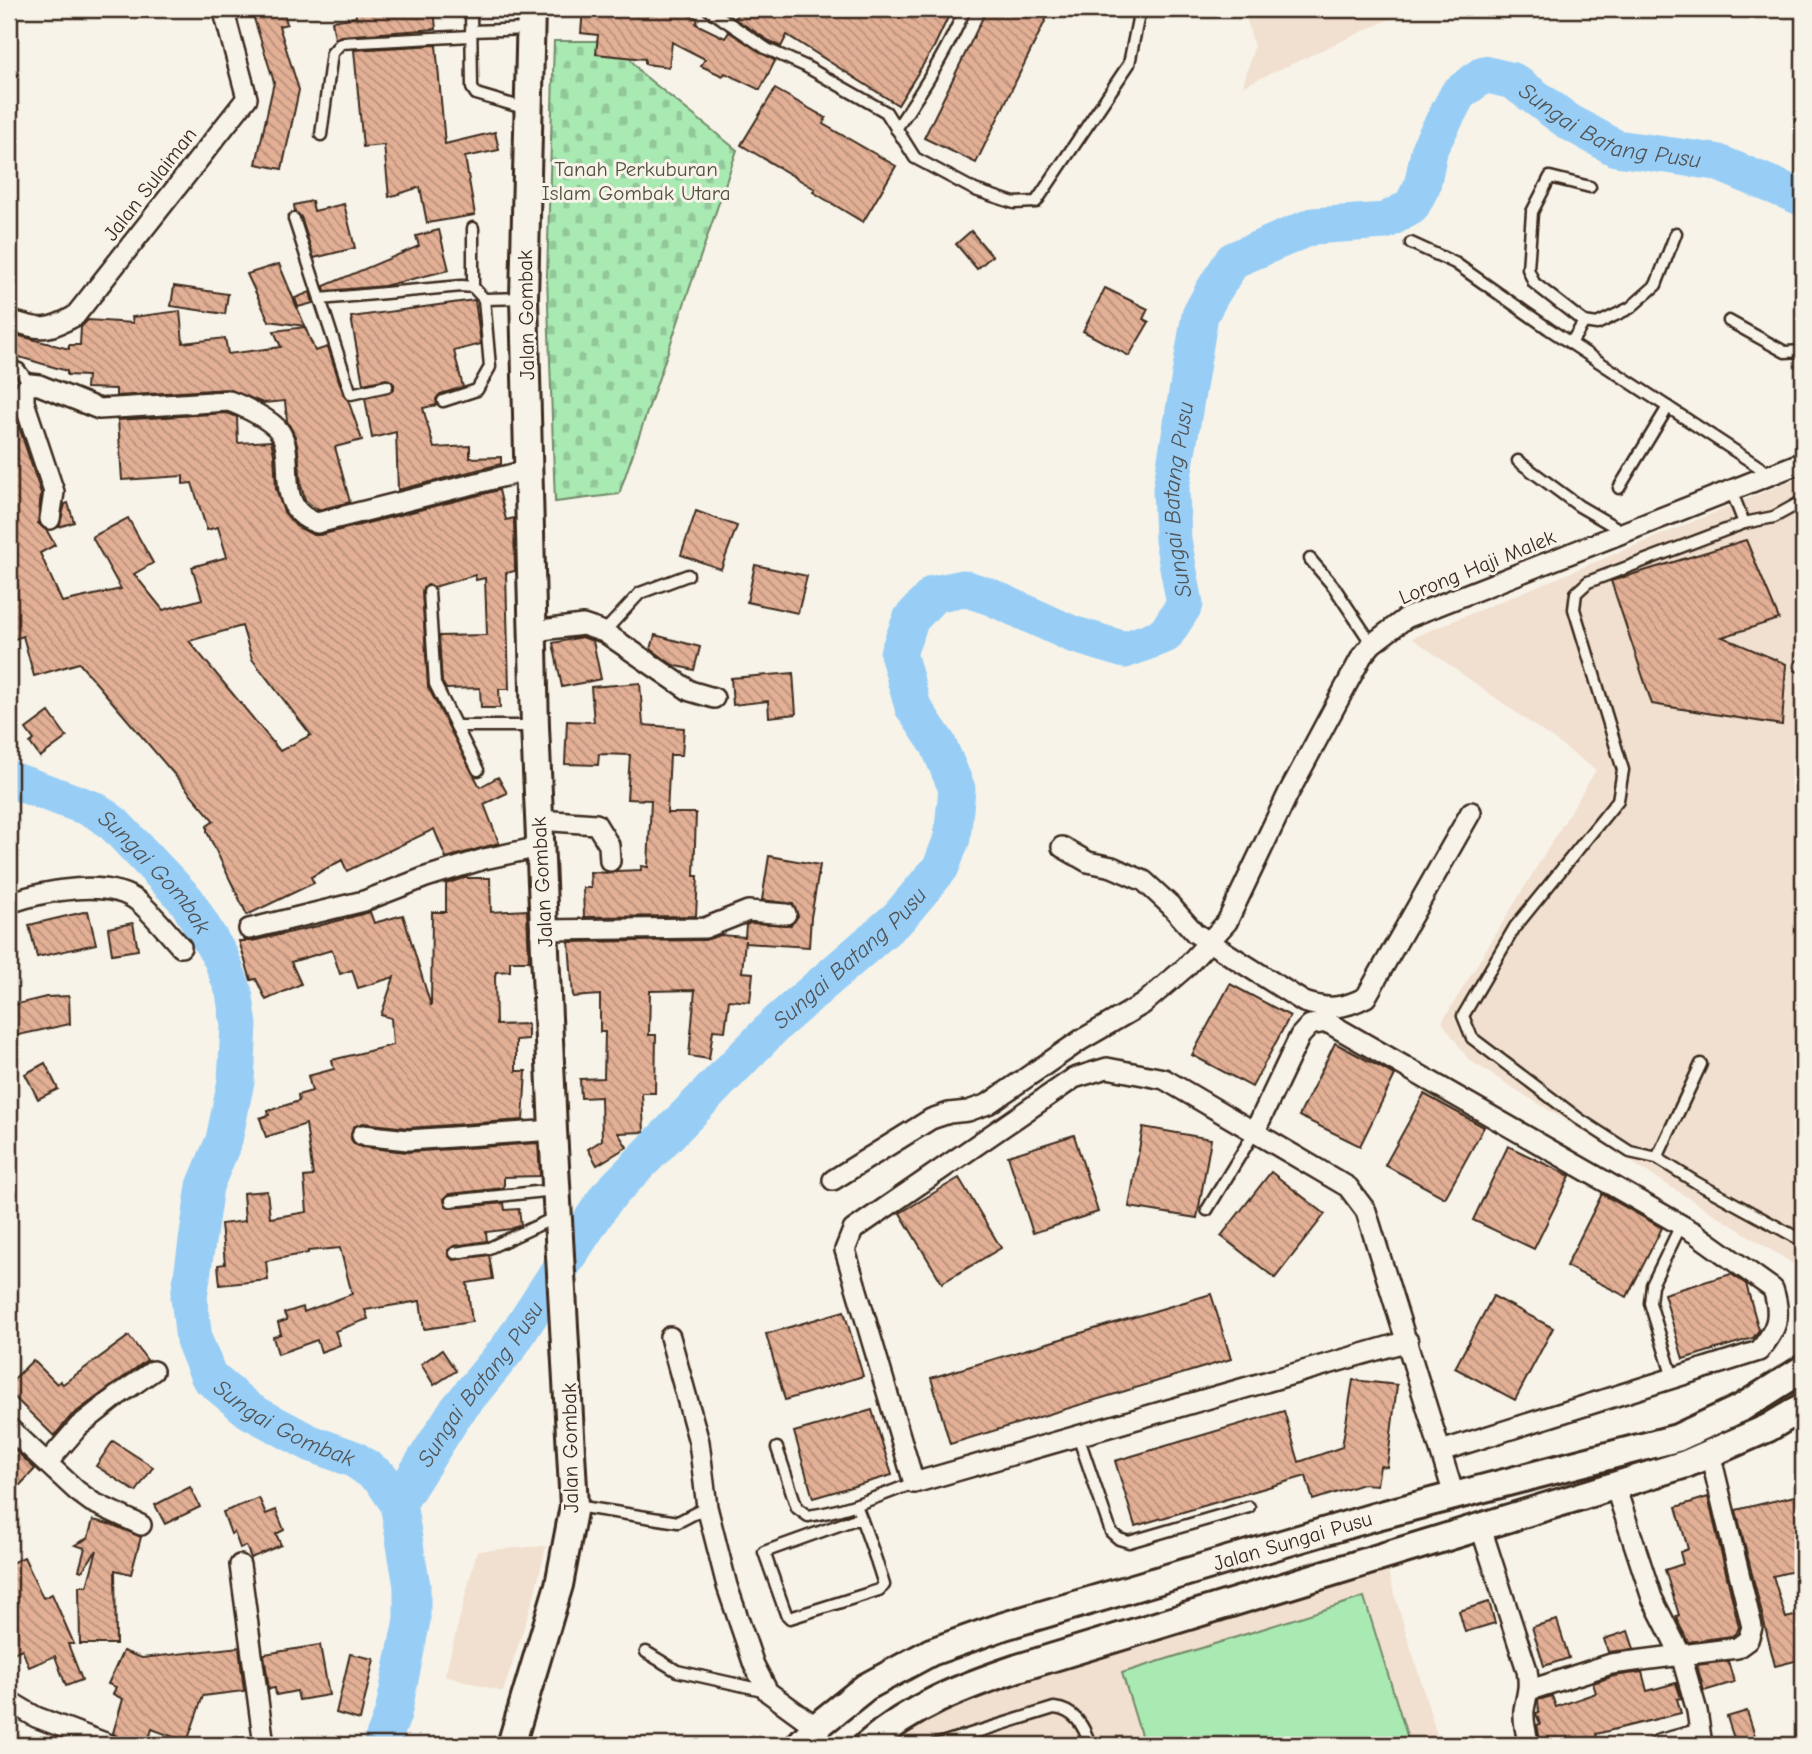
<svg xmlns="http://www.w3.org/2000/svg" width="1812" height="1754" viewBox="0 0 1812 1754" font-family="'Comic Neue',sans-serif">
  <defs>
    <pattern id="cemetery-stones" width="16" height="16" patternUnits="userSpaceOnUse" patternTransform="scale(1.75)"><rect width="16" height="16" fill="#a9e9b2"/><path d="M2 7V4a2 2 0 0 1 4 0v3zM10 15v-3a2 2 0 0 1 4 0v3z" fill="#92c899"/></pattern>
    <pattern id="building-back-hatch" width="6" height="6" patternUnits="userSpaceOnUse" patternTransform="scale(1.75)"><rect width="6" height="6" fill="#e3b096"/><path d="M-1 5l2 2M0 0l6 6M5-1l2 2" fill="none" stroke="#b98f7a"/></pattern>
  </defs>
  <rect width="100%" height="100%" fill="#f7f3e8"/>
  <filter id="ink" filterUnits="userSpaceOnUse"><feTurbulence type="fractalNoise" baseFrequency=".0143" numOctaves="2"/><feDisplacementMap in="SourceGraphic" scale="14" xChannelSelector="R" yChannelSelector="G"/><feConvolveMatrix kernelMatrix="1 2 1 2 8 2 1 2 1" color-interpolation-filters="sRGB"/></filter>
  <g filter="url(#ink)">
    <g fill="#f1dfcf">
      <polygon points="1244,9 1412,9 1243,86 1254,47"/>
      <polygon points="1803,476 1803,1270 1469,1060 1442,1022 1596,770 1412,638"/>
      <polygon points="546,1546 534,1596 503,1692 445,1675 477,1551"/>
      <polygon points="1386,1566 1440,1745 880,1745 985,1684"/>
    </g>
    <polygon fill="url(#cemetery-stones)" stroke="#728a68" stroke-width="2" points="554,41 617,41 641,73 737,150 619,494 555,502 547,276"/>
    <polygon fill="#a9e9b2" stroke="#728a68" stroke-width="2" points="1364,1597 1410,1745 1144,1745 1122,1673"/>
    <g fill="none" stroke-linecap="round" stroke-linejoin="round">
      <g stroke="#98cef6" stroke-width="37">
        <path id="s1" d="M9,779L95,810L114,824L187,901L221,958L234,992L239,1025L236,1081L224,1140L205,1186L189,1297L194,1340L209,1377L250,1411L310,1443L354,1459L381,1478L398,1503L412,1586V1620L393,1714L381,1745"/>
        <path id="s2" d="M398,1503L455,1413L509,1347L606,1198L777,1023L899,917L941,867L952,838L957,789L938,744L913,707L898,653L911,619L934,594L964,588L991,597L1072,634L1125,650L1165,635L1185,604L1173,540L1171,489L1200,315L1212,293L1233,260L1313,226L1385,221L1411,207L1422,186L1430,147L1458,94L1484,74L1513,81L1569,122L1616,148L1716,162L1803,198"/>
      </g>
    </g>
    <g fill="url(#building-back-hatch)" stroke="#3b2a1e" stroke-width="2" fill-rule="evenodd">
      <polygon points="251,9 283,9 287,24 279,26 299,90 282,169 256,164 274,82"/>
      <polygon points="355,9 434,9 436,29 341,36 335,39 332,21 356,17"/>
      <polygon points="583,9 678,9 698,19 696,24 725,38 729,32 775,61 760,90 725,73 723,76 701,66 705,59 672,42 669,67 645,64 645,59 596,54 598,35 581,33"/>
      <polygon points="740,9 952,9 934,47 898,105 787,35 781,47 771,42 735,19"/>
      <polygon points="987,9 1051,9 976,163 924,138"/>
      <polygon points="436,45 445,144 495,132 499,150 465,157 475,215 427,223 420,187 389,197 384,145 363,147 354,50"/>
      <polygon points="775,89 826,118 823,124 896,166 863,222 813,192 815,189 741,145"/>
      <polygon points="312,201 314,211 344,204 355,248 314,258 301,217 295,212 294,205"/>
      <polygon points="439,230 449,270 384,286 325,291 324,286 419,246 416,236"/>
      <polygon points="971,231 992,256 977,269 956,244"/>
      <polygon points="279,264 296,305 305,326 269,321 247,274"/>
      <polygon points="174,286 228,294 225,314 171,306"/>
      <polygon points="1105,288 1148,309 1143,319 1149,322 1129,356 1083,331"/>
      <polygon points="310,292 313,303 298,307 295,298"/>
      <polygon points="475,300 481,344 454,351 463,387 440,394 436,399 437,405 423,408 434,448 470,446 470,458 501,457 501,464 398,490 396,432 372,438 365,398 389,393 394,389 394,384 386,379 363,384 351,317"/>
      <polygon points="180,311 183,343 225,338 228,354 281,347 274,331 305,327 315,351 328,347 344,396 348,400 362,440 335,447 350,502 318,510 305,500 301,485 298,450 295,436 287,421 285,401 263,403 228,389 116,396 116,389 86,388 87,376 67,375 67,371 9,354 9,333 69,349 69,345 80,345 81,327 88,320 133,323 132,317"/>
      <path d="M14,383L12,406L41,493L38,523L47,531L55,545L40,553L62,602L121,589L92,537L128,518L153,563L134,574L163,610L202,599L192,567L227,557L218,527L207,530L192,483L183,484V476L122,480L118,420L227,413L237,417L238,443L271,441L274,454L276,489L284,512L296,526L313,535H320L499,490L506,520L514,518L515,571L506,573L509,689H499L500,708H481L480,688L446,689L442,682L439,636L487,635L485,578L476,580L475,575L434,587L428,585L423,588L422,592L428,687L480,787L498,777L507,793L484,804L499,843L446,858L434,829L347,871L342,860L311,877L314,883L247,915L207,832V826L214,821L79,663L34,676L23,636L9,641V384ZM242,626L252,659L311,735L280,751L189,641Z"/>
      <polygon points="68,503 74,522 59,527 65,504"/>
      <polygon points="696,511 737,526 721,569 681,555"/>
      <polygon points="1746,540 1779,619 1722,637 1786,664 1782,725 1652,704 1611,581"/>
      <polygon points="755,565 807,576 798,613 747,602"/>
      <polygon points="655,635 700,647 694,670 673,665 651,649"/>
      <polygon points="582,637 593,641 601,679 562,687 553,643"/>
      <polygon points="793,673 796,714 769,717 768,701 733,705 731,678"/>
      <polygon points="640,683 643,725 684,728 682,755 670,755 667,813 696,813 694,876 698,876 696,916 584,917 583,888 591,888 590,872 611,873 617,871 641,870 641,866 648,867 651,800 627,799 630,755 599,754 598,765 565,764 567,721 594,722 591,687"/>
      <polygon points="49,712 67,737 40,757 30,743 34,740 26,729"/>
      <polygon points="769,856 820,865 811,917 809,947 745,943 745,940 742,972 753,973 750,1002 729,1000 725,1031 713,1030 709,1059 689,1056 695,990 650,991 649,1035 656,1035 655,1093 642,1093 644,1132 618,1133 627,1147 597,1165 588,1149 602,1140 601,1097 581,1098 580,1079 604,1078 605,1032 600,1032 600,995 573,997 569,942 705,940 721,935 745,937 746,925 750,923 791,925 798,916 793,904 762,900"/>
      <polygon points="463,878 490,878 491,912 527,910 529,961 510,961 510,971 496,972 495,976 496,1025 528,1024 528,1039 516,1040 516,1071 526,1071 523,1120 408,1128 363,1123 353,1127 351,1139 354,1144 361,1147 407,1152 538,1143 540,1176 504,1177 504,1188 450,1194 444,1199 445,1205 451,1208 504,1203 505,1210 519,1209 521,1225 511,1229 486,1232 487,1241 454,1246 448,1250 448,1255 453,1260 489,1255 493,1279 467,1283 472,1322 424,1329 420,1301 365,1310 368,1319 335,1331 340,1345 321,1352 317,1340 278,1354 273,1337 281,1334 278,1323 287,1320 284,1313 303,1307 304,1312 352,1294 340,1248 308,1251 308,1253 266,1261 268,1280 220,1285 218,1265 225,1264 221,1224 245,1221 243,1193 267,1191 270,1218 307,1212 304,1177 313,1176 306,1124 266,1137 260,1118 269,1115 268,1111 299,1101 298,1095 312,1091 308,1076 334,1069 332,1060 393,1045 391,1018 381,1015 394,977 358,988 352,970 340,974 332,950 291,962 301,984 266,1000 256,979 251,980 239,941 252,941 318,926 370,912 374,923 403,915 431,1006 432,912 446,912 446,884"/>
      <polygon points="88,911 96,944 37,957 29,925"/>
      <polygon points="133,923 138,950 112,954 108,928"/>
      <polygon points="1230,984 1290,1016 1252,1087 1192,1055"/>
      <polygon points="69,996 70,1024 9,1037 9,1006 46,997"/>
      <polygon points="1335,1043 1395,1075 1360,1146 1299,1116"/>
      <polygon points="45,1063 58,1089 38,1099 25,1074"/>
      <polygon points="1424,1094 1484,1127 1445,1198 1385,1165"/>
      <polygon points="1143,1127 1211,1139 1197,1218 1129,1207"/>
      <polygon points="1074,1135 1098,1212 1033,1233 1008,1156"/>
      <polygon points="1508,1146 1570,1176 1534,1249 1473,1220"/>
      <polygon points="1271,1172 1325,1214 1275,1278 1221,1236"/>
      <polygon points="959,1178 1001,1248 942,1283 900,1213"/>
      <polygon points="1602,1194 1662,1228 1627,1297 1566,1266"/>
      <polygon points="1731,1274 1746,1284 1759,1330 1753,1338 1683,1359 1664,1294"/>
      <polygon points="1211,1294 1231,1359 950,1444 931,1378"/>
      <polygon points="1493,1296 1553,1328 1515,1400 1455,1368"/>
      <polygon points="844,1311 863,1376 785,1400 766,1334"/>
      <polygon points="129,1336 147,1360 71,1416 54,1436 9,1392 9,1384 33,1360 57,1384 60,1381 63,1384"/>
      <polygon points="442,1350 456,1371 434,1385 421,1364"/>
      <polygon points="1353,1380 1397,1385 1387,1467 1380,1466 1377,1485 1363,1484 1313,1500 1306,1476 1135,1526 1115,1461 1284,1411 1299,1462 1342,1447"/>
      <polygon points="872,1410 892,1475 813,1498 794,1432"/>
      <polygon points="113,1441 153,1467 136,1492 96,1466"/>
      <polygon points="9,1444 35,1469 9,1497"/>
      <polygon points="190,1487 200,1507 165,1524 155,1505"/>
      <polygon points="1803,1494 1803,1569 1773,1576 1786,1618 1798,1615 1800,1623 1803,1622 1803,1659 1775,1666 1736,1510"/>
      <polygon points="1708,1497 1739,1627 1737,1632 1732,1636 1688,1642 1678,1622 1676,1616 1679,1615 1665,1570 1683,1564 1680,1552 1688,1549 1676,1507"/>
      <polygon points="259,1498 266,1514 276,1510 284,1530 276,1534 281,1545 251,1558 246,1546 240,1548 234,1532 231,1534 223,1512"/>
      <polygon points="93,1520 113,1525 141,1537 131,1574 115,1570 116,1644 80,1644 79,1586 87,1586 97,1550 82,1571 79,1570 85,1548 75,1545 88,1538"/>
      <polygon points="24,1557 43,1598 52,1594 74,1644 68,1644 82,1680 66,1686 55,1656 29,1667 22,1649 9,1655 9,1564"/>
      <polygon points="1489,1602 1495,1623 1465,1632 1459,1611"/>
      <polygon points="1557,1620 1569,1658 1544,1666 1532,1627"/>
      <polygon points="1628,1631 1634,1649 1608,1652 1604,1639"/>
      <polygon points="320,1645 329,1695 299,1700 297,1691 276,1695 275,1688 269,1689 264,1654"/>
      <polygon points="239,1647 244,1691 203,1696 187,1742 152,1729 147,1745 136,1745 121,1741 113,1733 123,1699 113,1694 116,1687 108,1684 123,1651 142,1658"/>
      <polygon points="350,1654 374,1659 360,1720 336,1713"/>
      <polygon points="1728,1661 1734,1682 1704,1691 1697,1665"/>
      <polygon points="1642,1672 1647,1691 1676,1683 1681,1698 1677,1699 1681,1713 1596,1734 1597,1737 1584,1742 1585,1745 1541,1745 1537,1725 1540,1724 1536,1713 1539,1712 1538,1700 1552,1696 1556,1707 1596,1693 1593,1683 1614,1676"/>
      <polygon points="1747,1711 1757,1742 1736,1745 1727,1717"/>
    </g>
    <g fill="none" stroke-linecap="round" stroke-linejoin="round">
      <g stroke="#3b2a1e" stroke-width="15">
        <g id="lane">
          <polyline points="471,9 472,88 476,94 527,109"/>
          <polyline points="708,9 767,49 805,66 886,112 915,158 975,190 1014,203 1036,202 1129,64 1140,9"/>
          <polyline points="471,31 530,29"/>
          <path d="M896,129C923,90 947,52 965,9"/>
          <polyline points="321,135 332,53 341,43 471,36"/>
          <polyline points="294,219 351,394 387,386"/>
          <polyline points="1411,243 1455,263 1549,329 1770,474"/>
          <polyline points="473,287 473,228"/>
          <polyline points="320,299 462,286 473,287 484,299 524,298"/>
          <polyline points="1729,321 1785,352 1803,351"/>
          <polyline points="1584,322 1534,283 1528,269 1532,212 1550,177 1590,187"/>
          <polyline points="1571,343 1584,322 1597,324 1630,308 1656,285 1676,233"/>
          <polyline points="9,366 19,369 30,384"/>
          <polyline points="443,401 477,390 490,367 484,299"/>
          <polyline points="1518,461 1579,506 1622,531"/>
          <polyline points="1619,488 1668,407"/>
          <polyline points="1731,490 1744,523"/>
          <polyline points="1803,501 1774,517 1744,523 1588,582 1576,593 1574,609 1623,770 1618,800 1515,927 1463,1016 1472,1038 1579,1119 1630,1152 1657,1158 1697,1183 1803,1241"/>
          <polyline points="1310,559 1334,587 1372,644"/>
          <polyline points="429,592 435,684 478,770"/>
          <polyline points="604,632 640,593 688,575"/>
          <polyline points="1800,666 1803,667"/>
          <polyline points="456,726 532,726"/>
          <polyline points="1657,1158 1701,1064"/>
          <polyline points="451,1201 555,1190"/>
          <polyline points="1207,1210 1254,1133"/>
          <polyline points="455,1253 489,1248 556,1217"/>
          <polyline points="1673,1378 1650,1303 1652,1285 1681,1225"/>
          <polyline points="1078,1436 1111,1532 1119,1539 1129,1542 1249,1507"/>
          <path d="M777,1448L797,1508L808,1516C845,1511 879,1496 914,1483"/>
          <path d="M856,1505C866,1531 876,1558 884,1585L879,1590L790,1618L786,1614L764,1552L853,1520H862"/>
          <polyline points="576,1506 678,1522 707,1507"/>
          <polyline points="646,1652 677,1671 767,1691"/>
          <path d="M935,1745L1054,1708C1075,1710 1084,1726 1090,1745"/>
        </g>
      </g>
      <g stroke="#3b2a1e" stroke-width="24">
        <g id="street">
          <path d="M9,320C40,330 46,332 75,316L247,98L224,12L225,9"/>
          <path d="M50,519L54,492L24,402V391L30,384L39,385L99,409L229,401C243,406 272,420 280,432C295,455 278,496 302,515C306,519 312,521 317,523L529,470"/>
          <polyline points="533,631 583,625 604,632 690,691 714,698"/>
          <polyline points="539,820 596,824 609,845 610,861"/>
          <path d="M1062,847L1088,862L1112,867L1144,881L1170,905L1195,933L1304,1002C1328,1010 1343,1009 1366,997L1471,812"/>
          <path d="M9,903C44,891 110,877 140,903C155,916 168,933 181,947"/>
          <polyline points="249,929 364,901 426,877 484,859 540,847"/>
          <polyline points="544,930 705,928 748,911 786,914"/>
          <path d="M1254,1133L1300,1036L1310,1025L1327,1022L1695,1233L1773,1289C1782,1317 1777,1329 1759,1351L1441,1451"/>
          <polyline points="362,1135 408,1140 553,1130"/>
          <polyline points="833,1180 931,1119 949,1113 968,1111 988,1104 1081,1040 1143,1004 1186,967 1227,922 1288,794 1362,656 1372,644 1406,618 1803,462"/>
          <polyline points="670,1337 699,1442 707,1507 727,1586 754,1665 768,1692 816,1727"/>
          <polyline points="1408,1341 914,1483 845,1250 853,1230 1074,1078 1107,1068 1164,1079 1348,1187 1366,1211 1454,1495"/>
          <polyline points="9,1428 77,1491 92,1502 141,1525"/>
          <polyline points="47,1463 79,1426 117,1396 153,1371"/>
          <polyline points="1615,1486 1652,1598 1681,1655 1697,1711 1702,1745"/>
          <path d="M1480,1525L1527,1670C1530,1689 1527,1692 1524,1710C1523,1722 1526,1734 1529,1745"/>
          <polyline points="240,1565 264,1745"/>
          <polyline points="1530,1690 1611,1664 1737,1648 1748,1640 1752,1627 1710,1453"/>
          <polyline points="9,1701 36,1717 110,1745"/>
          <polyline points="1659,1745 1699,1734"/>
        </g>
      </g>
      <g stroke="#3b2a1e" stroke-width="32">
        <g id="secondary">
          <polyline points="511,1745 559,1585 574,1506 553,1130 535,726 524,298 531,9"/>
          <path id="s3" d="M799,1745L816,1727L866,1687L931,1652L1004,1626L1377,1516L1677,1438L1741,1408L1803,1369"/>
          <path d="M867,1745C912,1706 962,1687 1018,1668L1686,1464L1768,1428L1803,1407"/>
        </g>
      </g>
      <use href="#lane" stroke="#f7f3e8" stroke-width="10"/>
      <use href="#street" stroke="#f7f3e8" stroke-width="19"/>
      <use href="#secondary" stroke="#f7f3e8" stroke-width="26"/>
    </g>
  </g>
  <g text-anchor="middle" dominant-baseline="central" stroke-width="6" stroke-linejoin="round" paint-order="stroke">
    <g font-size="21" fill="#51503c" stroke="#f7f3e8">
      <text x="636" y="169">Tanah Perkuburan<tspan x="636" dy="24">Islam Gombak Utara</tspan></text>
    </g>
    <g font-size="21" fill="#3b2a1e" stroke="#f7f3e8">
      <text transform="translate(150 184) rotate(-52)">Jalan Sulaiman</text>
      <text transform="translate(526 315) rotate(-91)">Jalan Gombak</text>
      <text transform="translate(1477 567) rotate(-22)">Lorong Haji Malek</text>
      <text transform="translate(542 882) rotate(-93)">Jalan Gombak</text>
      <text transform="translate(570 1448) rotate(-91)">Jalan Gombak</text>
      <text stroke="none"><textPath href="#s3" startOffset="541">Jalan Sungai Pusu</textPath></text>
    </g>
    <g font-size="23" font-style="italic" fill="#525354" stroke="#f7f3e8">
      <text stroke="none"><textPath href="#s2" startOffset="2266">Sungai Batang Pusu</textPath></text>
      <text stroke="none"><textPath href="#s2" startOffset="1530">Sungai Batang Pusu</textPath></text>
      <text stroke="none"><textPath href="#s1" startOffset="178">Sungai Gombak</textPath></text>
      <text stroke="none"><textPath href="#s2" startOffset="712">Sungai Batang Pusu</textPath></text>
      <text stroke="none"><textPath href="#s2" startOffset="145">Sungai Batang Pusu</textPath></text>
      <text stroke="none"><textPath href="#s1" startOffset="808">Sungai Gombak</textPath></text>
    </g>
  </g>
  <rect width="1812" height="1754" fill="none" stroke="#f7f3e8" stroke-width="35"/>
  <rect x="18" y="18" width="1777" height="1719" fill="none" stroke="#3b2a1e" stroke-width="2.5" filter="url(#ink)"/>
</svg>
